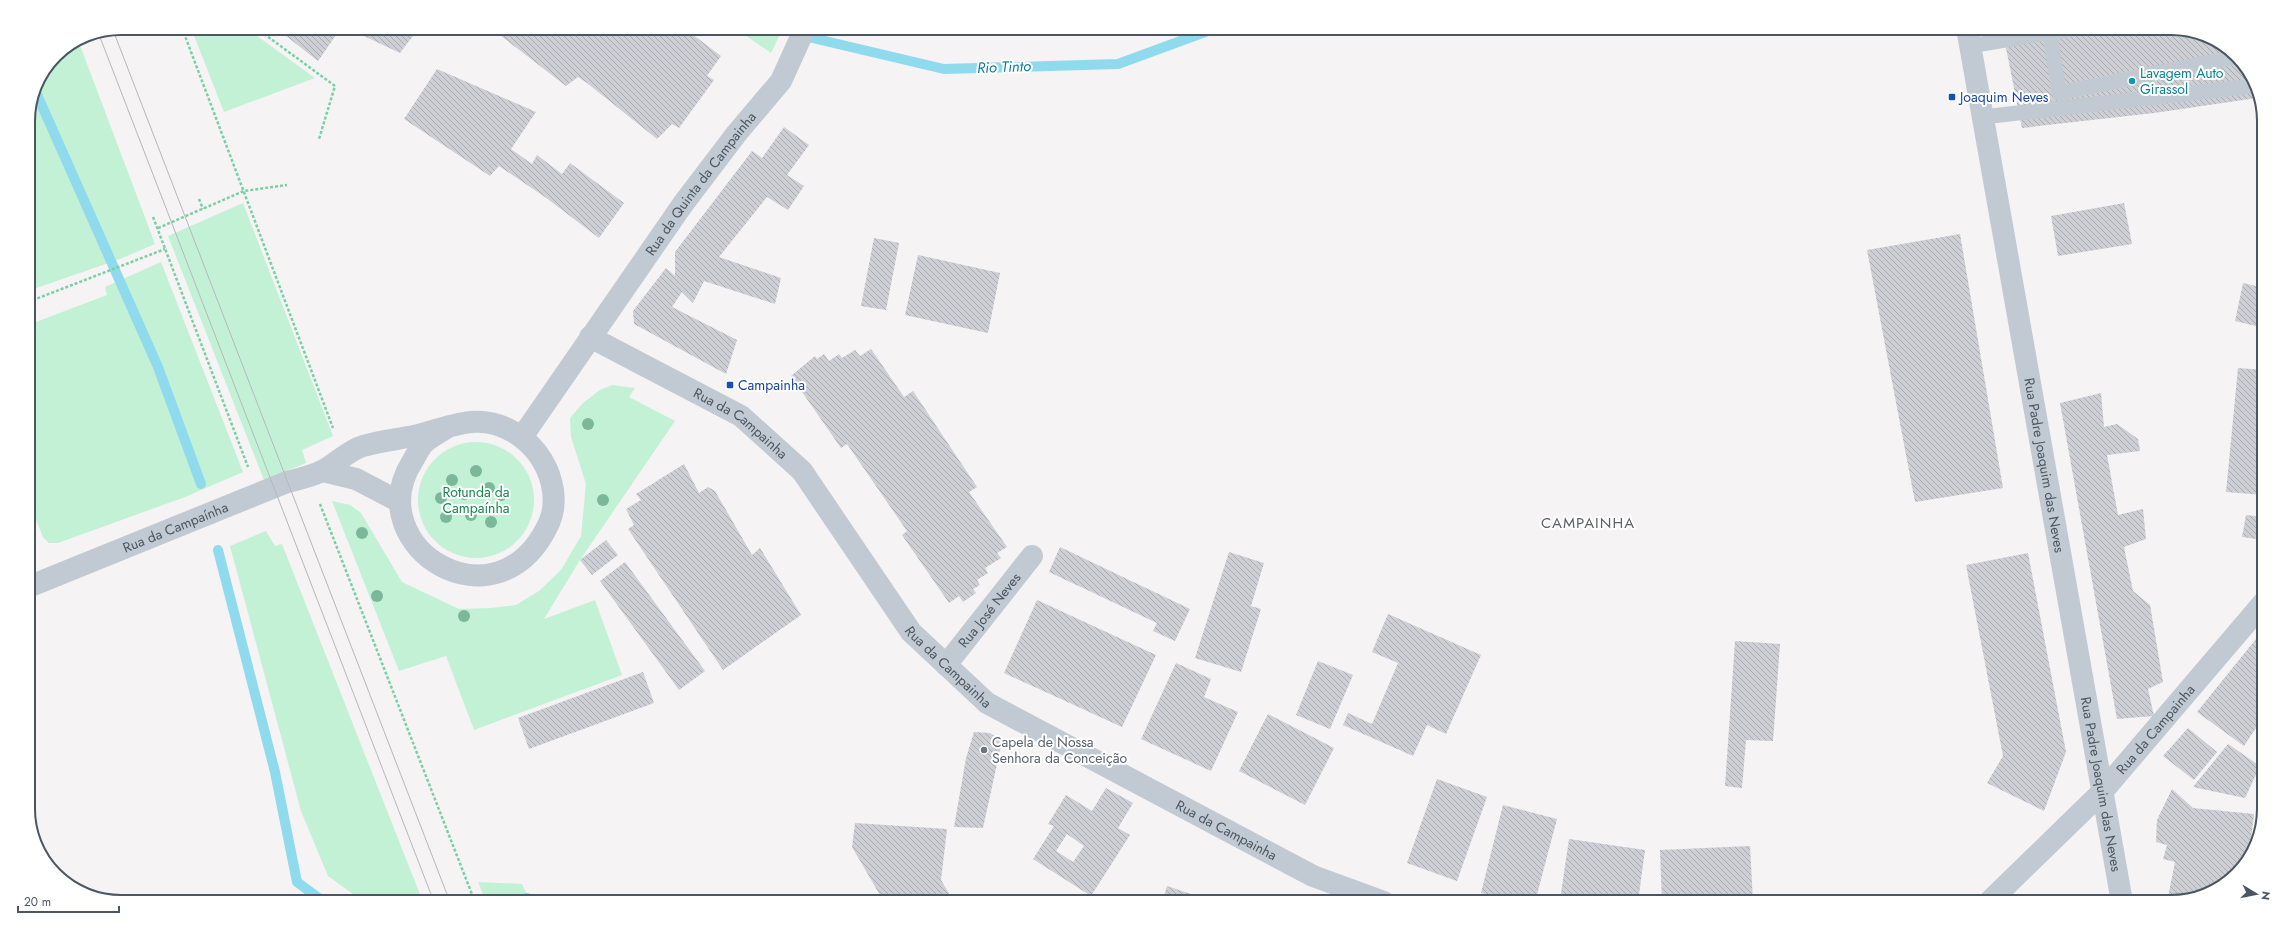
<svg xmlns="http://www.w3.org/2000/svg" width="2292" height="930" viewBox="0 0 2292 930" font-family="Jost,sans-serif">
  <defs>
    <pattern id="building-back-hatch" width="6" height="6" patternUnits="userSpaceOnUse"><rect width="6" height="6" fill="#cdcfd5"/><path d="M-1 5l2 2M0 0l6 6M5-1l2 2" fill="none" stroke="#a8abb0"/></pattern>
  </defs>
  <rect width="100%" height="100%" fill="#f5f3f3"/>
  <g fill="#c3f1d5">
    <polygon points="191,28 246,28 315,78 224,112"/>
    <polygon points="735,28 783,28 771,53"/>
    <polygon points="78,40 155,244 120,259 28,291 28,115 37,80 55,55"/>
    <polygon points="243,203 333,436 302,450 306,463 264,480 168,236"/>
    <polygon points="161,262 243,472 185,497 58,543 49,543 43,537 28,500 28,325 107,295 105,287"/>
    <polygon points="612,385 635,388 629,397 675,421 580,560 544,619 595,600 622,675 474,730 446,656 399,671 332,501 350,505 361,513 402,582 459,609 491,608 516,605 539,591 561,570 581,536 586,484 571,437 570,418 583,403 600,390"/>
    <circle cx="476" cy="500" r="58"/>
    <polygon points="266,531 275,546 282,544 423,902 364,902 328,876 301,811 230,546"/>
    <polygon points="478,882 522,884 530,902 486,902"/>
  </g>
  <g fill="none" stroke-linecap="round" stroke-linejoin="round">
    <g stroke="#90daee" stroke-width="10">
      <polyline points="792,28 804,36 944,69 1118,64 1216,28"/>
      <polyline points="35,90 158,367 201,484"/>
      <polyline points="218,550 275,772 297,882 324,902"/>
      <polyline points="527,898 536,902"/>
    </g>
  </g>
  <g fill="url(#building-back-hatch)" fill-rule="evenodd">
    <polygon points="276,28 341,28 318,61"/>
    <polygon points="347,28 419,28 400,53"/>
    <polygon points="491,28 657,28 662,33 666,28 684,28 721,56 707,76 714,80 679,128 672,124 657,139 587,83 578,77 566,86"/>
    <polygon points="2002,28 2171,28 2206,35 2245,65 2257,98 2154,113 2022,128"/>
    <polygon points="437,69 536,112 511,149 532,164 537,155 562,174 570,163 624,203 599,238 545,197 499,166 490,176 404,119"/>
    <polygon points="784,127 809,145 787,175 804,186 788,210 767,197 719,257 781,278 775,304 704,281 693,303 682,292 672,307 737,340 726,374 634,324 633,311 666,268 675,276 675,252 752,151 762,158"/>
    <polygon points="2124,203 2132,244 2058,256 2051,216"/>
    <polygon points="1960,234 2003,488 1915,502 1867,250"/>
    <polygon points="874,238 899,243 886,310 861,306"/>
    <polygon points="918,255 1000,273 988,333 905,315"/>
    <polygon points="2243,283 2264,288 2264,328 2235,321"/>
    <polygon points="871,349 904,397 913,391 977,487 969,492 1007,547 997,553 1001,558 985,568 988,573 977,580 980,585 973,589 976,593 963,602 959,596 949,603 902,535 907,531 847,444 841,448 791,376 815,356 817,359 824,354 829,361 839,354 842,358 855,350 860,356"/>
    <polygon points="2238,368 2264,370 2264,495 2226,492"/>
    <polygon points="2101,393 2104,427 2117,424 2138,439 2140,451 2107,455 2118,515 2143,509 2146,539 2124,547 2133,591 2150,605 2163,682 2148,689 2154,716 2117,719 2060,403"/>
    <polygon points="684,464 699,493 708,487 715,491 752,555 760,548 801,615 723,670 628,529 634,525 626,509 641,500 636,494"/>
    <polygon points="2246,515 2264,517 2264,540 2242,537"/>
    <polygon points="606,540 618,555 592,575 580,560"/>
    <polygon points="1060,547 1190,609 1175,641 1153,631 1157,623 1049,572"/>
    <polygon points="1229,552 1264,563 1251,606 1261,609 1241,672 1195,658"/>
    <polygon points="2028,553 2066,752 2044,811 1987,783 2003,756 1966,565"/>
    <polygon points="625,562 705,671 679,690 600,581"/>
    <polygon points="1037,600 1156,655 1122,727 1004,673"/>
    <polygon points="1388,614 1481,655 1446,734 1427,725 1413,756 1343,725 1348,713 1372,724 1398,663 1372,652"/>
    <polygon points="2264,629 2264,716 2244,746 2197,712"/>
    <polygon points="1735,641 1780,644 1773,741 1746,740 1742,788 1725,786"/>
    <polygon points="1318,661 1353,675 1330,729 1296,715"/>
    <polygon points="1176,663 1211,679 1204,697 1238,712 1211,771 1141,739"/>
    <polygon points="643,672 654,703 529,749 518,718"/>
    <polygon points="1268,714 1334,748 1305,805 1239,771"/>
    <polygon points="2188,728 2217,752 2194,780 2163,756"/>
    <polygon points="974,732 990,733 1002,741 983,828 954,827 966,758"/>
    <polygon points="2228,744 2260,766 2245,798 2193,787"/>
    <polygon points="1437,779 1487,797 1457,881 1407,863"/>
    <path d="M1106,788L1133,803L1118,828L1130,835L1091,896L1033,859L1054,826L1048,824L1066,795L1092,811ZM1067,834L1084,846L1073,862L1056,851Z"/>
    <polygon points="2172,789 2193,808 2254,814 2249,855 2223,886 2167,902 2175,862 2163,859 2167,845 2156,842 2157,820"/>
    <polygon points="1503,805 1557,819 1535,902 1515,902 1481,893"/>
    <polygon points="855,823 947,829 941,880 954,902 884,902 852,847"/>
    <polygon points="1569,839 1645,850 1638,902 1560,900"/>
    <polygon points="1750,846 1753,902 1662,902 1660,850"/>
    <polygon points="1167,886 1215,902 1162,902"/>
  </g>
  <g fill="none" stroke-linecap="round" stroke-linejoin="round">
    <g stroke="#7ad0a6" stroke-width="2.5" stroke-dasharray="3 2" stroke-linecap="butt">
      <polyline points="182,28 333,428"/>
      <polyline points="256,28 335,86 319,139"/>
      <polyline points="199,199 203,209"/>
      <polyline points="153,217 248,467"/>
      <polyline points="158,228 244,191 287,185"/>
      <polyline points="28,302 165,249"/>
      <polyline points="320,504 475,902"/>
    </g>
    <g stroke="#c1cad2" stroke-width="15">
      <polyline points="2050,33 2059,93 2235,57"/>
      <polyline points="1970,46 2076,28"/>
      <polyline points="1983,117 2253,86"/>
    </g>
    <g stroke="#c1cad2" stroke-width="22">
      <path id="s1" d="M590,337L741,416L802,471L911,632L987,703L1313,876L1384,902"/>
      <path id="s2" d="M522,437L683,204L737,133L781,81L805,28"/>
      <polyline points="323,471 356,479 400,502"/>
      <path id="s3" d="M28,587L287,482C299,479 313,476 324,470C337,463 349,450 363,446C379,441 398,439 414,436C433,431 453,424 471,422C500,419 528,437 542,460C553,478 558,503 549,523C498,634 359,547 412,462C416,456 419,448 424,443C430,437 439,433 446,428"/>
      <path id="s4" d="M946,665L1032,556"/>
      <path id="s5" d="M1989,902L2102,792L2264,602"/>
    </g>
    <path stroke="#c1cad2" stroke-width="22" id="s6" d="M1967,28L2122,902"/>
    <g stroke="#b5b8bd" stroke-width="1">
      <polyline points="113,30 450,902"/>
      <polyline points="98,32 434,902"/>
    </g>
  </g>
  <g fill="#7bb799">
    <circle cx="588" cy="424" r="6"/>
    <circle cx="476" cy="471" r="6"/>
    <circle cx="452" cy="480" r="6"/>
    <circle cx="489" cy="488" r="6"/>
    <circle cx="464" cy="494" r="6"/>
    <circle cx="501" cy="495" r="6"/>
    <circle cx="441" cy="498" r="6"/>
    <circle cx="603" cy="500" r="6"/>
    <circle cx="471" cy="515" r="6"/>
    <circle cx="446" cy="517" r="6"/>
    <circle cx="491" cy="522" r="6"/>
    <circle cx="362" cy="533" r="6"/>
    <circle cx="377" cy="596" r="6"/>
    <circle cx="464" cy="616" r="6"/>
  </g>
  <circle fill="#0f9aa8" stroke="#fff" stroke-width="1.5" cx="2132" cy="81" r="4"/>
  <g fill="#1a4fb4" stroke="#fff" stroke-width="1.5">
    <rect x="1948" y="93" width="8" height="8" rx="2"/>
    <rect x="726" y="381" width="8" height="8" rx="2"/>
  </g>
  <circle fill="#6b7280" stroke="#fff" stroke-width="1.5" cx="984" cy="750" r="4"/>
  <g text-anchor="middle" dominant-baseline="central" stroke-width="4" stroke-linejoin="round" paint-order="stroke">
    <g font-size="14" fill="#0d838f" stroke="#fff" text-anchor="start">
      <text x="2140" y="73">Lavagem Auto<tspan x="2140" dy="16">Girassol</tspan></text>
    </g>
    <g font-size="14" fill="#164399" stroke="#fff" text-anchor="start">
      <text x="1960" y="97">Joaquim Neves</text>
      <text x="738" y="385">Campainha</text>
    </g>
    <g font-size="14" fill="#4a5661" stroke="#fff">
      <text stroke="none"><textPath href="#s2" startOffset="310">Rua da Quinta da Campainha</textPath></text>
      <text stroke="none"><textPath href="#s1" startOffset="174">Rua da Campainha</textPath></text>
      <text stroke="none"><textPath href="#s6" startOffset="444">Rua Padre Joaquim das Neves</textPath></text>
      <text stroke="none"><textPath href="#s3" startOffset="159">Rua da Campaínha</textPath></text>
      <text stroke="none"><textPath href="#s4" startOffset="70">Rua José Neves</textPath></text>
      <text stroke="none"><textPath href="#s1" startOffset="498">Rua da Campainha</textPath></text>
      <text stroke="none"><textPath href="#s5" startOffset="240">Rua da Campainha</textPath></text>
      <text stroke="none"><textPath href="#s6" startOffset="768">Rua Padre Joaquim das Neves</textPath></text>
      <text stroke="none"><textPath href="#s1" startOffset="822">Rua da Campainha</textPath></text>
    </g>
    <g font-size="14" fill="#17864f" stroke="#fff">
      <text x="476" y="492">Rotunda da<tspan x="476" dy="16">Campaínha</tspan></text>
    </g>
    <g font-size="14" fill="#5b616d" stroke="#fff" text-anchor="start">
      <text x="992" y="742">Capela de Nossa<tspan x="992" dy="16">Senhora da Conceição</tspan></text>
    </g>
    <g font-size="15" font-style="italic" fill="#0c7c9b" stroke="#fff">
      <text transform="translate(1004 67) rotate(-2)">Rio Tinto</text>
    </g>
    <g font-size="15" letter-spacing="1" fill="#5f6368" stroke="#fff">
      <text x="1588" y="523">CAMPAINHA</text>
    </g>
  </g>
  <path d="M0 0H2292V930H0ZM121 35H2171A86 86 0 0 1 2257 121V809A86 86 0 0 1 2171 895H121A86 86 0 0 1 35 809V121A86 86 0 0 1 121 35Z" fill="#fff" fill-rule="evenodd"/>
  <path fill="none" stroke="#4a5661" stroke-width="2" d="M121 35H2171A86 86 0 0 1 2257 121V809A86 86 0 0 1 2171 895H121A86 86 0 0 1 35 809V121A86 86 0 0 1 121 35Z"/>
  <g transform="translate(2256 894) rotate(100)" stroke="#ffffff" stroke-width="3" paint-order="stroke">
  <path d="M0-3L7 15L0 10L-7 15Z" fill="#4a5661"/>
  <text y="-6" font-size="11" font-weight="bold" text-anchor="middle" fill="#4a5661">N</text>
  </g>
  <path d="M18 906v6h101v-6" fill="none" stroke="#4a5661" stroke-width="2"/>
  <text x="24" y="906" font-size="12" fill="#4a5661" stroke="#ffffff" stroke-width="3" paint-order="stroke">20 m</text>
</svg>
